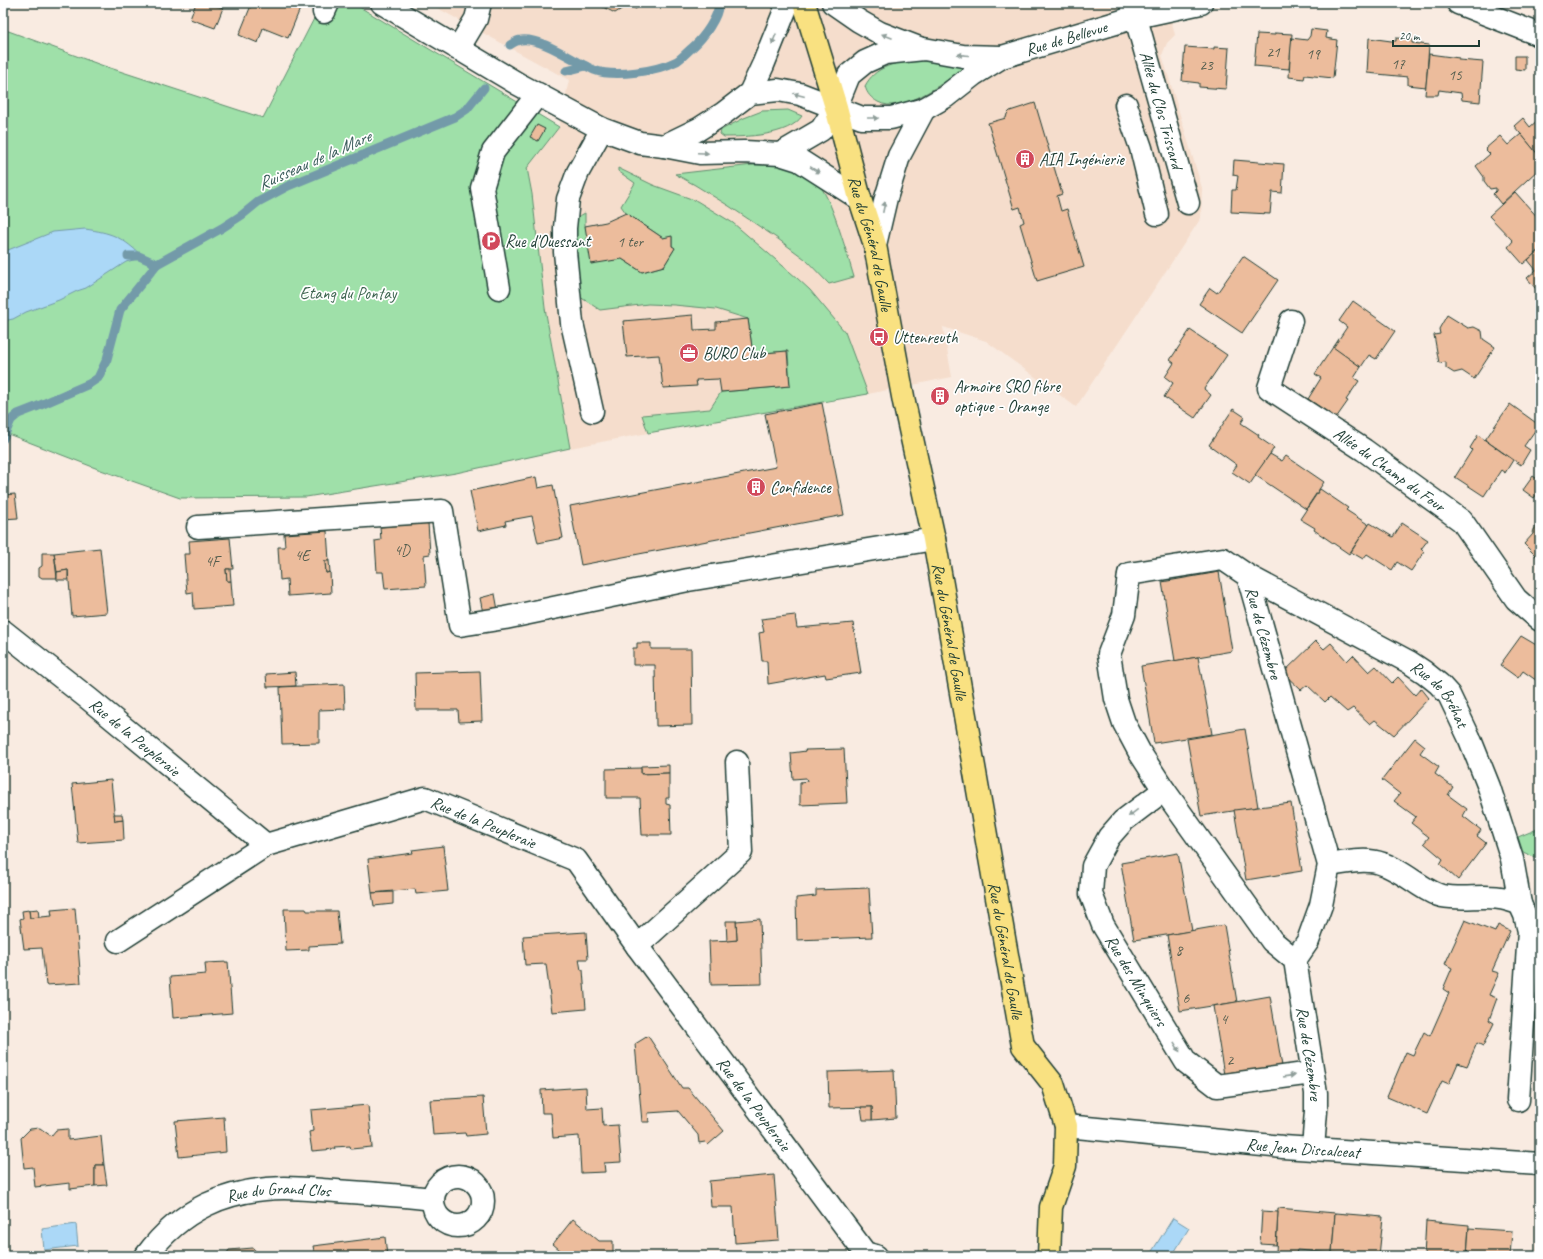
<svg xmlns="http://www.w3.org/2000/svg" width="1543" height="1259" viewBox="0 0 1543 1259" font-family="Caveat,sans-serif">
  <rect width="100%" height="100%" fill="#f9ebe1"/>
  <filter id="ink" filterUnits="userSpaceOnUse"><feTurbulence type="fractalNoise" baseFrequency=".025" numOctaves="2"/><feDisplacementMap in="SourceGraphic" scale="8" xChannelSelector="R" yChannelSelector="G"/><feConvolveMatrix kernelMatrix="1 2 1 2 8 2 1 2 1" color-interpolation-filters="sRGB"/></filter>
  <g filter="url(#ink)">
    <polygon fill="#f5ddcc" points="428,3 1167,3 1175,35 1167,43 1162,55 1202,188 1201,218 1076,407 986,341 943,327 952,377 868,394 648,433 570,448 545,308 532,194 527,168 559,127 569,80"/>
    <g fill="#9fe0a9" stroke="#5f8e6e">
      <polygon points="322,3 353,3 559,127 527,168 532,194 545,308 570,448 456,473 306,497 180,498 98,469 3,432 3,29 101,65 263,118"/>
      <path d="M912,60L961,65L962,70C942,83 902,115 878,102C871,98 867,94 865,86C875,67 892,64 912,60Z"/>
      <path d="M788,110L802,116C789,136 745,137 724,137L720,134L721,130L744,118L762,111Z"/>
      <path d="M753,165C762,165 772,164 781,166C792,169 808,175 817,183C831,194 848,258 854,277L829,284L805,259L778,239L729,206L695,185L675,174Z"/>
      <polygon points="618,168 653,185 697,201 733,223 797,278 810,290 845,332 868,394 648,433 642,415 710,409 721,392 790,386 788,351 753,354 748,319 716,309 674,305 648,304 600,310 580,297 572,224 574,219 585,213 585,226 622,259 642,272 664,266 675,248 672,246 672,237 663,238 626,213 621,206 635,183 618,171"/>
      <polygon points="1540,828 1540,860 1523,852 1518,837"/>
    </g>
    <g fill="#abd8f7" stroke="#739aa9">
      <path d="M85,229C112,233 120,236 140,254L137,259L126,262L86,288L77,291L59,300L26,312L13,319L3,321V252L53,232Z"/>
      <polygon points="1173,1218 1189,1228 1172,1256 1149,1256"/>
      <polygon points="76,1224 78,1246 44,1250 42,1229"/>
    </g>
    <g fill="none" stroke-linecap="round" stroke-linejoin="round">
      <g stroke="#739aa9" stroke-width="9">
        <path d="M510,45C513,43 517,40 521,40C541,37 575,62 594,70C615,78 657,71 677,61C683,57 688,51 693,47C704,37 718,18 719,3"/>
        <polyline points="566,71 586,66"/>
        <polyline points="128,256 139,256 157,264 222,228 242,215 258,202 288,186 455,117 467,109 484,88"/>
        <polyline points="3,439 11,420 18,414 36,407 89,384 98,378 107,359 120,310 157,264"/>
      </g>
    </g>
    <g fill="#ecbc9c" stroke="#1f3d34">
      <polygon points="196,3 208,3 223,8 215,28 190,19"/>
      <polygon points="252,3 299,3 302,4 288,38 263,28 258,43 239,35"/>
      <polygon points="595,3 639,3 636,9 628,5 615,13"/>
      <polygon points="1311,29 1327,31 1326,38 1337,40 1333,78 1305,75 1304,79 1289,77 1291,38 1307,40 1310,36"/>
      <polygon points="1275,33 1292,34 1289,69 1254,66 1257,34 1275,35"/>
      <polygon points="1369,38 1391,41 1396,41 1396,38 1412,39 1412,43 1429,45 1426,87 1408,85 1408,77 1367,73"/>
      <polygon points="1185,47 1214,49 1214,47 1229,48 1226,89 1199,87 1199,83 1182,81"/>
      <polygon points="1429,54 1459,58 1459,60 1483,62 1480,102 1462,100 1461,93 1439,90 1438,95 1425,95"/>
      <polygon points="1515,56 1525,56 1525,70 1515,69"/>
      <polygon points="1035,103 1062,194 1057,196 1061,211 1067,209 1084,267 1037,281 1020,224 1024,222 1020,207 1014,209 988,123 1006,118 1007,114 1010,111"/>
      <polygon points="1523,118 1530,127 1540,118 1540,157 1514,126"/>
      <polygon points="537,125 545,129 538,141 530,137"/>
      <polygon points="1521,134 1540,157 1540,168 1501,204 1493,194 1496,191 1496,188 1490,189 1484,181 1484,177 1476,166 1490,154 1485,149 1500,136 1508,145"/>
      <polygon points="1234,160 1284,164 1282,193 1272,192 1270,214 1231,212 1232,190 1236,190 1238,176 1233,175"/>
      <polygon points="1515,192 1540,220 1540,249 1523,264 1508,247 1513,241 1489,216"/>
      <polygon points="626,213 663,238 672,236 672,246 675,248 664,266 642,272 622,259 591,264 585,226 606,222"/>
      <polygon points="1540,249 1540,294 1527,278 1536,270 1528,260"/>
      <polygon points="1243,256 1278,280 1242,333 1199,304 1210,288 1217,293"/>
      <polygon points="1353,301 1395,331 1376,359 1369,355 1361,367 1333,348 1347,327 1339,321"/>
      <polygon points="693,315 694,330 716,329 716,322 748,319 753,354 787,351 790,386 721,392 719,379 696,380 697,386 663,388 659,355 627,357 623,321"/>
      <polygon points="1447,315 1468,328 1474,327 1482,331 1483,339 1495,347 1474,379 1462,371 1454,373 1446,368 1446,362 1439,363 1434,335 1440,334 1439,329"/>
      <polygon points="1190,330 1227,355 1204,389 1211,395 1195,418 1164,397 1173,383 1165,377 1174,363 1170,360"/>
      <polygon points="1333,347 1361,367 1354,378 1359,381 1346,400 1348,401 1336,418 1308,399 1321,378 1315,374"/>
      <polygon points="943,391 944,401 938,402 936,392"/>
      <polygon points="822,403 844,515 581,565 570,506 776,467 765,414"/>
      <polygon points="1510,404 1539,425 1524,446 1530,450 1521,465 1485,440"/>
      <polygon points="1233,409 1245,417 1241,423 1259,435 1258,437 1274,448 1250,484 1232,472 1237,465 1209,445"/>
      <polygon points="1478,435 1513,460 1505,473 1501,470 1484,496 1455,477 1472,450 1470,448"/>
      <polygon points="1270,454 1282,461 1286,456 1324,482 1306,509 1255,475"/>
      <polygon points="1533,476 1540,481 1540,490 1534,498 1523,490"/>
      <polygon points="536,477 538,488 553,485 563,538 538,543 532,516 505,521 506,525 478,531 470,491"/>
      <polygon points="1320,489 1348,508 1346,510 1369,525 1349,554 1314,530 1315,528 1300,519"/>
      <polygon points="15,494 18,518 3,519 3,495"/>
      <polygon points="428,523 430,554 424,555 426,586 385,589 383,572 377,572 375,541 381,540 380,527"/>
      <polygon points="1370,523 1393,537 1402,523 1428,540 1421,549 1424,552 1411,571 1397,562 1392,570 1367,554 1363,559 1351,552"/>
      <polygon points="1537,526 1540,527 1540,556 1538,558 1524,544 1533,534 1532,532"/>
      <polygon points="327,531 329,561 325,561 326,573 330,572 331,593 288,596 287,579 280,580 278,547 285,547 284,534"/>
      <polygon points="230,538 233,569 226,569 227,581 231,581 233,606 194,609 193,592 187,593 184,554 190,554 189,541"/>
      <polygon points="100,548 107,613 72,616 68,570 57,572 54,553"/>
      <polygon points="42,553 54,553 57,578 42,578 39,576 39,568 42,566"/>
      <polygon points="325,561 329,561 330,572 326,573"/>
      <polygon points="226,569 230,569 231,581 227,581"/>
      <polygon points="68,570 68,580 57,580 57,572"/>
      <polygon points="1219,572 1232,651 1175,661 1162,582"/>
      <polygon points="495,594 498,610 483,613 480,598"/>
      <polygon points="795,615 797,628 853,623 861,673 826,678 825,674 768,684 767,661 762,661 759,633 764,632 761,619"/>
      <polygon points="1521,636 1538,646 1540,643 1540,683 1523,671 1518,678 1500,665"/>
      <polygon points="1316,641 1324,649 1331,643 1347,661 1353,655 1369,672 1376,666 1392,683 1398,677 1415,695 1421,688 1429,698 1394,735 1375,720 1370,724 1353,708 1347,712 1330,697 1325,702 1307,685 1301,690 1283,673"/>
      <polygon points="637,643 651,643 651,649 691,649 692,725 656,726 655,665 633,665 633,648 637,648"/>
      <polygon points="1198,657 1212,734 1154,743 1141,666"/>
      <polygon points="480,671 482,721 459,722 458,710 416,710 415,673"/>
      <polygon points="295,672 296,686 267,687 266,674"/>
      <polygon points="344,684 345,709 319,710 319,743 282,744 280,687"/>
      <polygon points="1245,729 1258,807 1201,816 1187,739"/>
      <polygon points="1415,738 1425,746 1420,753 1439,767 1435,774 1453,787 1448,795 1467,809 1463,816 1481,830 1477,836 1486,843 1458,880 1440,864 1443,859 1424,843 1429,837 1411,823 1416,817 1394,801 1400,794 1382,780"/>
      <polygon points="844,749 847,803 800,805 800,782 807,781 806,778 793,779 791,753 806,751 805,750"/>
      <polygon points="669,765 669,773 641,774 641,766"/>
      <polygon points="641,768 641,774 669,773 669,798 666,798 666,804 670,805 671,835 642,835 640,798 606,798 606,769"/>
      <polygon points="111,780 115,821 123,820 124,840 78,843 72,784"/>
      <polygon points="1291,803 1302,871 1246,880 1234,810"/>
      <polygon points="114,814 122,814 123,820 115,821"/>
      <polygon points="443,846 448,891 416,894 415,889 372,893 368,859 413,853 412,850"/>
      <polygon points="1178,853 1192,931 1134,940 1121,863"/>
      <polygon points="869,888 872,937 797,940 796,898 816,896 816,890"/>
      <polygon points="393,892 393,904 374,906 372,893"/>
      <polygon points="75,908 81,983 46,985 42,948 24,949 20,919 23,918 22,911 29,910 30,918 52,916 51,910"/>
      <polygon points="38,909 39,917 30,918 29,910"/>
      <polygon points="284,909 306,909 307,911 337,911 340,944 309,946 309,950 286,951"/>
      <polygon points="760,919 762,984 711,985 709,941 737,940 736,921"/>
      <polygon points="1465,920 1495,932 1498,925 1510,931 1492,971 1499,973 1489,995 1497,998 1489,1020 1494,1023 1483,1046 1477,1043 1467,1066 1458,1063 1449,1084 1442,1081 1427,1114 1387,1097 1406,1052 1413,1055 1424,1032 1430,1036 1449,993 1443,989 1452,968 1445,964"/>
      <polygon points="726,921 736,921 737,940 727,941"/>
      <polygon points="1224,925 1237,1002 1180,1011 1167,935"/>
      <polygon points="586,932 588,959 579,959 581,970 583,970 586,1009 552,1012 546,964 525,965 523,936"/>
      <polygon points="228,962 232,1013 173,1018 170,977 206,974 205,963"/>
      <polygon points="1270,996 1282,1066 1224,1075 1213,1006"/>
      <polygon points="648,1036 682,1088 688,1088 724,1131 708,1145 705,1142 699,1143 698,1135 678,1111 648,1113 649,1122 642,1122 635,1044"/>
      <polygon points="894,1070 896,1118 872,1120 872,1107 829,1108 828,1072"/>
      <polygon points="586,1087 587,1109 602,1108 603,1126 618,1125 621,1162 604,1163 605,1172 581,1173 579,1136 553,1138 551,1113 542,1113 541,1090"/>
      <polygon points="483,1097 486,1134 466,1136 465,1133 433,1135 430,1100"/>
      <polygon points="368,1105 372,1147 351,1149 350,1146 334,1147 335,1149 312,1151 309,1132 313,1131 311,1110"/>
      <polygon points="861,1107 872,1107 872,1120 863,1120"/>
      <polygon points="224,1117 226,1152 179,1157 175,1121"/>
      <polygon points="40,1128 51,1136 56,1130 68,1129 68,1140 101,1136 104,1165 95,1165 95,1186 70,1189 70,1183 35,1187 33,1167 24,1168 21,1138 30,1129"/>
      <polygon points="95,1165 104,1165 107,1185 95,1186"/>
      <polygon points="774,1175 779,1240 735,1243 733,1207 711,1207 709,1181"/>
      <polygon points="1278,1208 1335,1213 1332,1253 1297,1250 1296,1254 1276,1253"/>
      <polygon points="1262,1211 1278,1212 1276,1245 1260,1244"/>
      <polygon points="1335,1213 1383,1217 1379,1256 1332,1253"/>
      <polygon points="573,1219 599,1241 613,1241 613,1256 567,1256 553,1244"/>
      <polygon points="1426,1221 1469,1225 1467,1256 1424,1256"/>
      <polygon points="1469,1228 1512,1231 1510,1256 1467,1256"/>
      <polygon points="385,1237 387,1256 315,1256 313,1246"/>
      <polygon points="253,1248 257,1253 257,1256 225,1256 229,1250"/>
    </g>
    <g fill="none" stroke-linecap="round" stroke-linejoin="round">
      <g stroke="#1f3d34" stroke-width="25">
        <g id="minor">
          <polyline points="382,3 518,84 602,129 640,143 664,146 700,153 744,152 780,154 799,160 860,199"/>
          <polyline points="833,3 859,21 880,33 919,48"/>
          <polyline points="1458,3 1540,35"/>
          <path id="s1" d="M1132,4L1188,203"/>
          <polyline points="324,12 328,3"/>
          <polyline points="458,49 476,19 480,3"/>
          <path id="s2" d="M750,93L778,90L800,94L862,118H891L924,109L945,97L973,75L1002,57L1136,17L1201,3"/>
          <polyline points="1126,105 1141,148 1157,214"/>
          <polyline points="664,146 699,129 724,113 750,93 763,65 788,3"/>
          <polyline points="780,154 821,130 836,107 849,75 865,62 885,53 924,49 963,56 1002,57"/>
          <polyline points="875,245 886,198 899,156 924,109"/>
          <polyline points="499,288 482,188 493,152 538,94"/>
          <path id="s3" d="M1291,321L1269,388L1364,450L1462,521L1516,599L1540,620"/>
          <polyline points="592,411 572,323 565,252 565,228 568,199 578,172 602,129"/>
          <polyline points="198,527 442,511 460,625 505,618 688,580 934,539"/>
          <path id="s4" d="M1248,576L1409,662L1424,672L1439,684L1449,695L1469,737L1489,787L1512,859L1520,904"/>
          <path id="s5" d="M3,631L89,699L266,845L425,798L576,860L637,946L865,1253L876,1256"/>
          <path id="s6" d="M1164,790L1123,821L1109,837L1093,866L1091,894L1103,925L1186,1062L1217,1086L1312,1073"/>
          <path d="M1329,865C1371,858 1378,857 1415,882C1423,887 1432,894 1442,896C1470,901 1493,891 1520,904L1525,915L1529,931L1518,1100"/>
          <polyline points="118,941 266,845"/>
          <polyline points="637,946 741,852 737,762"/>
          <path id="s7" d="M1295,960L1272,941L1164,790L1140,753L1124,723L1116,699L1109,654L1124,615L1129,574L1223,559L1248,576L1329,865L1321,905L1308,941L1295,960L1316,1093V1111L1313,1148"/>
          <path id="s8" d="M1066,1126L1283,1147L1540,1164"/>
          <circle cx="458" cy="1201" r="25"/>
          <path id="s9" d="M146,1256C181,1209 226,1189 284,1188C301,1188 319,1190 336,1191C368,1193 401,1195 433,1199"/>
        </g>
      </g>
      <g stroke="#1f3d34" stroke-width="25">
        <g id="major">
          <path id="s10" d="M804,3L836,107L860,199L875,245L904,402L934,539L1023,1046L1053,1084L1066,1126L1065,1166L1051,1207L1049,1256"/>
        </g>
      </g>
      <use href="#minor" stroke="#fff" stroke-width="22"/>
      <use href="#major" stroke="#f9e181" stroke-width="22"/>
    </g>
    <defs><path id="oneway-solid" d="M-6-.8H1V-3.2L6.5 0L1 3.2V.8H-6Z"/></defs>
    <g fill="#8f9e9a">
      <use href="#oneway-solid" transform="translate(887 36) rotate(-159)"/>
      <use href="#oneway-solid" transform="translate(774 39) rotate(112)"/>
      <use href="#oneway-solid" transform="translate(963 55) rotate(-175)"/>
      <use href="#oneway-solid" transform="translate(799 95) rotate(-165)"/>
      <use href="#oneway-solid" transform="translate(873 118)"/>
      <use href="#oneway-solid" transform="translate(703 153) rotate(2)"/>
      <use href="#oneway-solid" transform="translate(815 170) rotate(33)"/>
      <use href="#oneway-solid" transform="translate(884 207) rotate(-78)"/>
      <use href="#oneway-solid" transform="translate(1133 813) rotate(143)"/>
      <use href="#oneway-solid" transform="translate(1177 1047) rotate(59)"/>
      <use href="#oneway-solid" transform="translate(1289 1076) rotate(-8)"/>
    </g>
  </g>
  <defs>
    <g id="building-disc" transform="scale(1)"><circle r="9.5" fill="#d1495b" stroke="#fff"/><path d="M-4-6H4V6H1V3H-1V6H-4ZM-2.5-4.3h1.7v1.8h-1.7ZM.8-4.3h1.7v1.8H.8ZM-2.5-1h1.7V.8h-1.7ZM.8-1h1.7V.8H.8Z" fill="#fff"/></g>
    <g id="parking-disc" transform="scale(1)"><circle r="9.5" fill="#d1495b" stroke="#fff"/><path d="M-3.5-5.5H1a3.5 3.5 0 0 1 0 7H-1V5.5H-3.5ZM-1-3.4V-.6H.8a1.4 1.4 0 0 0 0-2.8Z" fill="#fff"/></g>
    <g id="bus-disc" transform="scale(1)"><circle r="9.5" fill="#d1495b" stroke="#fff"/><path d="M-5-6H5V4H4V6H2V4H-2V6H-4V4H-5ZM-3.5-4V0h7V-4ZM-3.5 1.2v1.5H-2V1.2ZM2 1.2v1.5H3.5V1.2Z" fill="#fff"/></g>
    <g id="office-disc" transform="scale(1)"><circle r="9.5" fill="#d1495b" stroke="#fff"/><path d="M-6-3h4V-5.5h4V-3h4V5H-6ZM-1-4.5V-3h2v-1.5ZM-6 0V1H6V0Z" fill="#fff"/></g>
  </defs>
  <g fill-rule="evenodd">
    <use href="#building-disc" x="1025" y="159"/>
    <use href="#parking-disc" x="491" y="241"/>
    <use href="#bus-disc" x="879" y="337"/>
    <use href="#office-disc" x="689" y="353"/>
    <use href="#building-disc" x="940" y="396"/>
    <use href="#building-disc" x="756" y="487"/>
  </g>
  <g text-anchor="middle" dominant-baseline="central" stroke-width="3.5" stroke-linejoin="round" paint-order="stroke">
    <g font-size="15" fill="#525d4e">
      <text x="1273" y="52">21</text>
      <text x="1313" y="54">19</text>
      <text x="1398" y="64">17</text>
      <text x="1206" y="65">23</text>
      <text x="1455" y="75">15</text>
      <text x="630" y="242">1 ter</text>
      <text x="402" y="550">4D</text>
      <text x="302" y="555">4E</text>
      <text x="212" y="561">4F</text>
      <text x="1179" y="950">8</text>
      <text x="1186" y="998">6</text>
      <text x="1224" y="1019">4</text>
      <text x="1230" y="1060">2</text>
    </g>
    <g font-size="17" fill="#1f3d34" stroke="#fff">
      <text stroke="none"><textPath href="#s2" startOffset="341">Rue de Bellevue</textPath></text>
      <text stroke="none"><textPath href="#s1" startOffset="110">Allée du Clos Trissard</textPath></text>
      <text stroke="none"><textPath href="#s10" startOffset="250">Rue du Général de Gaulle</textPath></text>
      <text stroke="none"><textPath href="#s3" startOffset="216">Allée du Champ du Four</textPath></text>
      <text stroke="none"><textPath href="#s10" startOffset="646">Rue du Général de Gaulle</textPath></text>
      <text stroke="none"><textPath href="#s7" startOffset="632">Rue de Cézembre</textPath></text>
      <text stroke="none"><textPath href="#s4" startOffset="228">Rue de Bréhat</textPath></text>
      <text stroke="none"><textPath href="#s5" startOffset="169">Rue de la Peupleraie</textPath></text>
      <text stroke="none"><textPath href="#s5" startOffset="568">Rue de la Peupleraie</textPath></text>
      <text stroke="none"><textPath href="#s10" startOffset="970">Rue du Général de Gaulle</textPath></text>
      <text stroke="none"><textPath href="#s6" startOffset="232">Rue des Minquiers</textPath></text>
      <text stroke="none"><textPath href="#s7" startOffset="1070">Rue de Cézembre</textPath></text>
      <text stroke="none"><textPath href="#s5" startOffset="970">Rue de la Peupleraie</textPath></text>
      <text stroke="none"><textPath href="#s8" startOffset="238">Rue Jean Discalceat</textPath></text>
      <text stroke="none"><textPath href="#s9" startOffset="154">Rue du Grand Clos</textPath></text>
    </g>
    <g font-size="17" fill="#1f3d34" stroke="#fff" text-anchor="start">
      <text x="1039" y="159">AIA Ingénierie</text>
      <text x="505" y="241">Rue d'Ouessant</text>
      <text x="893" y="337">Uttenreuth</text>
      <text x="703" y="353">BURO Club</text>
      <text x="954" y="386">Armoire SRO fibre<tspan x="954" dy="20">optique - Orange</tspan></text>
      <text x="770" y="487">Confidence</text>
    </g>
    <g font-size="17" fill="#3f6651" stroke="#fff">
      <text x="348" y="293">Etang du Pontay</text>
    </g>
    <g font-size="18" font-style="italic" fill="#3b5c5b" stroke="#fff">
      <text transform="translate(314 160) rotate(-24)">Ruisseau de la Mare</text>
    </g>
  </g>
  <rect width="1543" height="1259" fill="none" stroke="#fff" stroke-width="16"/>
  <rect x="8" y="8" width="1527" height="1243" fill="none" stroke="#1f3d34" stroke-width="1.5" filter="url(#ink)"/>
  <path d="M1393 40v6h86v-6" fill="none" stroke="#1f3d34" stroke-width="2"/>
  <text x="1399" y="40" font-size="12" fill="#1f3d34" stroke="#ffffff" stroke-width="3" paint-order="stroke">20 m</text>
</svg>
